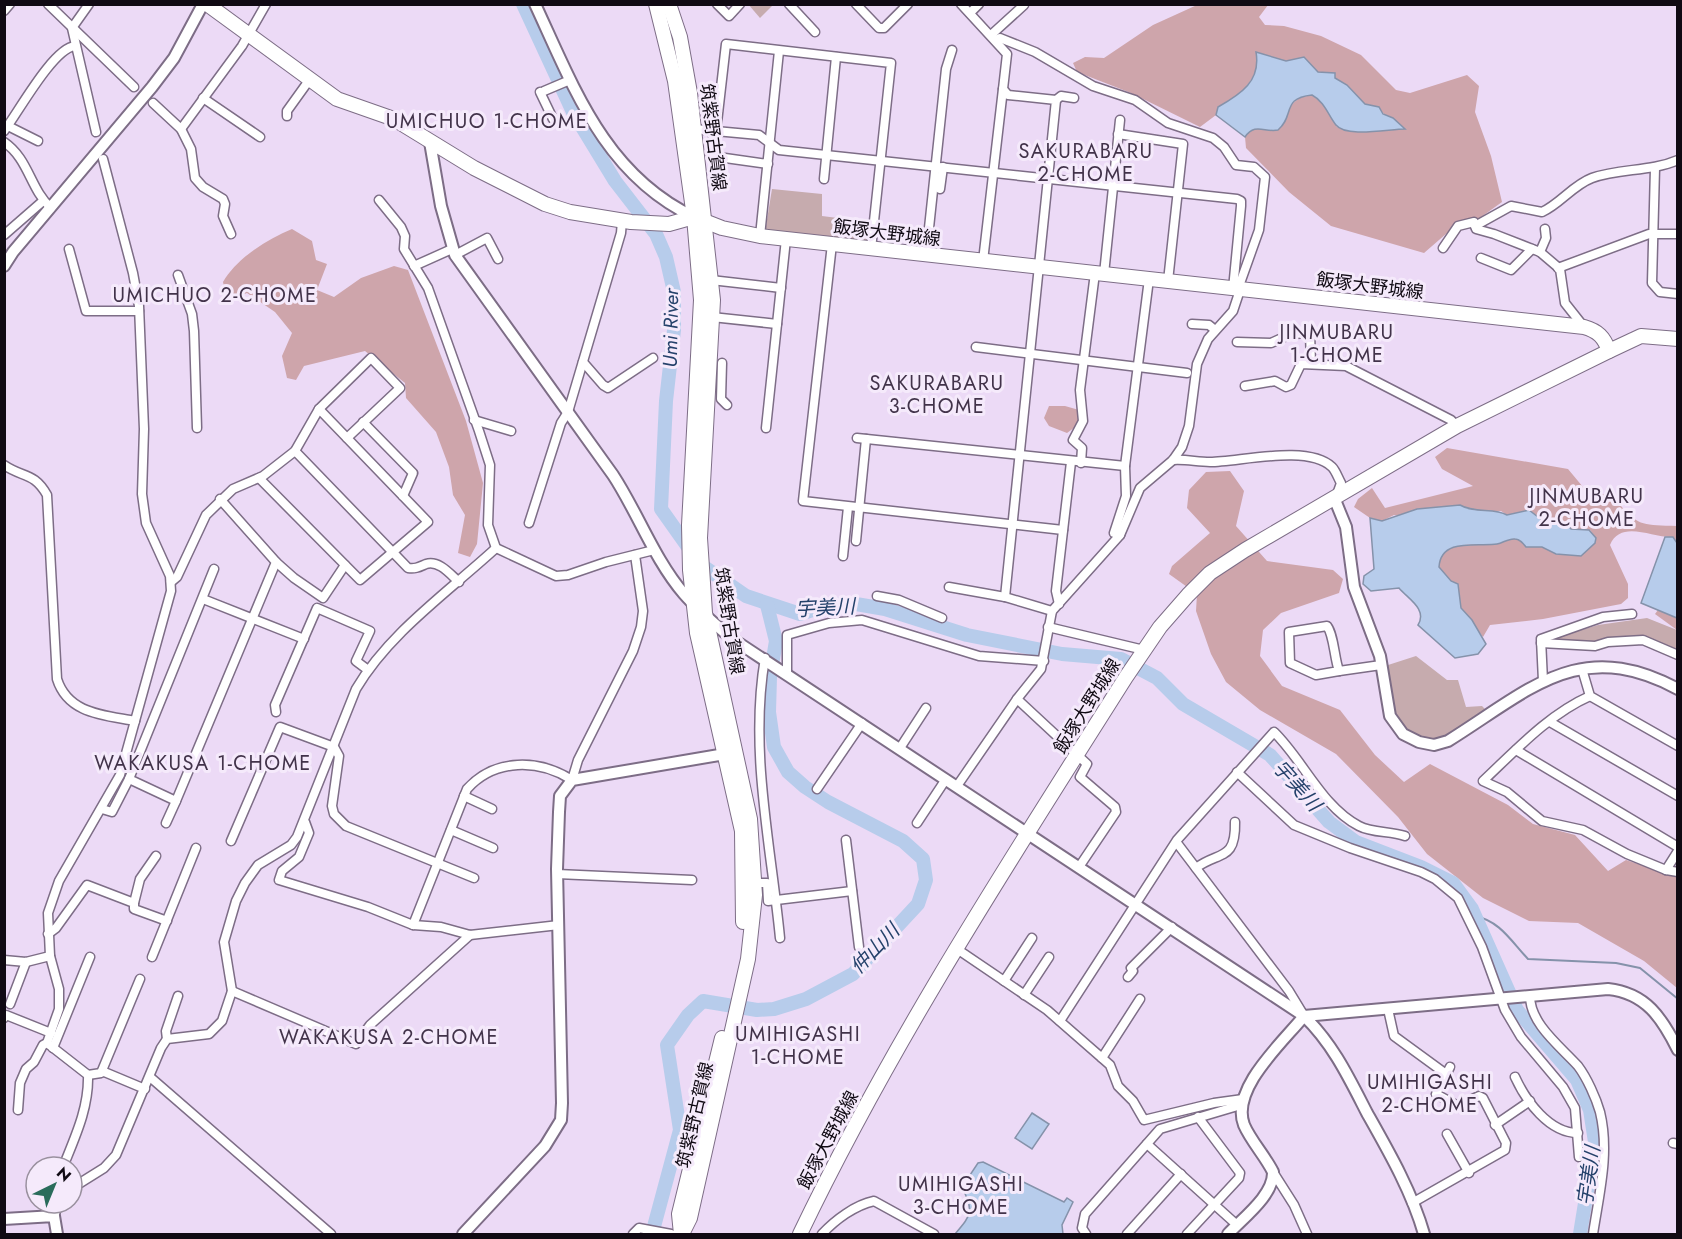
<svg xmlns="http://www.w3.org/2000/svg" width="1682" height="1239" viewBox="0 0 1682 1239" font-family="Jost,'Noto Sans JP',sans-serif">
  <rect width="100%" height="100%" fill="#ecdaf6"/>
  <g fill="#c6abae">
    <polygon points="748,4 773,4 773,5 760,18"/>
    <polygon points="772,189 822,194 822,216 869,222 867,243 765,232"/>
    <polygon points="1647,618 1677,630 1677,651 1644,638 1593,643 1545,641 1598,625"/>
    <polygon points="1416,656 1447,680 1458,680 1466,707 1482,706 1487,711 1447,738 1432,741 1412,736 1394,717 1385,666"/>
  </g>
  <g fill="#cea5ab">
    <path d="M1197,5H1268L1259,17L1265,25L1284,26L1321,36L1361,55L1396,90L1410,93L1467,75L1479,86L1475,112L1491,156L1502,202L1477,220L1454,227L1424,253L1331,226L1289,192L1246,148L1245,137L1250,130L1264,128L1272,131L1283,125C1289,108 1292,97 1312,95L1323,104L1337,127L1355,132L1405,129C1397,121 1383,117 1379,107L1365,104L1347,85L1335,78V73L1318,72C1296,54 1287,61 1258,64C1251,87 1239,95 1218,107L1216,115L1200,127L1131,93L1077,72L1073,63L1085,57L1104,58L1153,25Z"/>
    <path d="M292,229L312,241L316,260L327,264L317,290L334,297L361,278L394,266L408,270L466,421L483,483L477,544L470,557L458,553L465,515L453,495L449,467L436,432L406,398L405,383L365,351L304,366L296,380L287,378L282,356L292,333L275,312L247,293L227,301L223,282C237,258 266,240 292,229Z"/>
    <polygon points="1049,406 1065,406 1079,410 1078,425 1067,433 1049,426 1044,418"/>
    <path d="M1447,448L1568,469L1588,493L1612,495C1637,526 1638,525 1677,526V543L1673,537C1652,538 1621,519 1610,545L1628,584V598L1621,604L1543,619L1490,625L1483,637L1461,608L1458,584L1451,582L1438,567C1441,537 1478,546 1497,544C1503,543 1509,538 1515,539C1520,539 1523,543 1526,547H1542L1556,554L1569,555L1596,538L1590,530L1571,529L1567,524H1560L1546,517L1542,520L1529,510L1507,515L1501,511H1474L1460,505L1417,509L1400,516L1394,515L1382,521L1370,518L1354,507L1358,499L1372,488L1385,508L1473,486L1442,469L1435,457Z"/>
    <polygon points="1230,471 1244,491 1236,526 1267,561 1333,570 1343,579 1339,593 1281,613 1263,630 1260,656 1282,686 1340,710 1375,755 1404,782 1430,764 1508,805 1533,824 1575,835 1608,871 1626,860 1677,877 1677,988 1644,961 1578,923 1529,921 1483,898 1427,854 1398,817 1336,754 1260,710 1226,682 1211,654 1196,611 1197,594 1169,574 1172,566 1210,533 1187,508 1189,490 1206,472"/>
    <polygon points="1658,610 1677,618 1677,630 1655,614"/>
  </g>
  <g fill="#b7cceb" stroke="#8592aa" stroke-width="1.5">
    <path d="M1256,52L1286,61L1304,57L1318,72L1335,73V78L1347,85L1365,104L1379,107L1383,114L1393,118L1405,129C1389,129 1346,138 1336,125C1328,115 1325,102 1312,95C1281,98 1295,116 1278,130C1265,133 1255,122 1245,137L1216,115L1218,107C1241,94 1261,81 1256,52Z"/>
    <path d="M1460,505C1475,514 1494,507 1507,515L1529,510L1542,520L1546,517L1560,524H1567L1571,529L1589,530L1596,538L1595,543L1581,556L1556,554L1542,547H1526C1523,543 1520,539 1515,539C1509,538 1503,543 1497,544C1478,547 1441,537 1439,567L1451,581L1458,584L1461,608L1472,620L1486,644L1478,654L1455,658L1418,625C1428,609 1407,598 1399,588L1371,591L1363,584L1364,576L1374,569L1370,518L1382,521L1417,509Z"/>
    <polygon points="1665,537 1673,537 1677,543 1677,618 1641,603"/>
    <polygon points="1032,1113 1049,1124 1032,1149 1015,1138"/>
    <path d="M983,1162L1064,1202L1067,1198L1073,1202L1062,1225L1063,1234H955C972,1214 974,1212 962,1187L978,1163Z"/>
  </g>
  <g fill="none" stroke-linecap="round" stroke-linejoin="round">
    <path stroke="#8592aa" stroke-width="2" d="M1475,916C1500,921 1511,941 1528,959L1616,963L1640,968L1678,999"/>
    <g stroke="#b7cceb" stroke-width="14">
      <polyline points="523,4 573,112 615,181 656,234 666,257 674,292 674,330 666,401 661,509 700,564 746,596 800,614 828,605 856,604 885,609 967,635 1062,654 1121,659 1157,678 1183,704 1270,755 1329,822 1356,842 1421,867 1453,883 1472,909 1517,1010 1577,1080 1590,1110 1595,1142 1580,1234"/>
      <polyline points="652,1234 680,1130 667,1045 688,1015 703,1001 757,1010 774,1009 806,999 853,974 918,904 926,880 923,859 903,841 828,802 805,787 788,772 774,747 769,712 770,677 776,641 767,605"/>
    </g>
    <g stroke="#7d6d86" stroke-width="11">
      <g id="minor">
        <polyline points="48,4 134,87"/>
        <polyline points="89,4 72,28 96,132"/>
        <polyline points="717,4 729,16 740,4"/>
        <polyline points="789,4 815,32"/>
        <polyline points="856,4 879,28 884,28 908,4"/>
        <polyline points="961,4 1007,54 1003,89 1008,95 1056,100 1005,597 1052,611"/>
        <polyline points="4,11 10,4"/>
        <polyline points="970,13 979,4"/>
        <polyline points="991,35 1024,5"/>
        <polyline points="995,40 1000,38 1035,52 1093,86 1135,100 1168,123 1213,138 1224,147 1236,165 1254,167 1265,177 1259,230 1238,289"/>
        <polyline points="544,91 570,80"/>
        <polyline points="540,92 553,119"/>
        <polyline points="203,98 260,137"/>
        <polyline points="1056,100 1061,96 1074,98"/>
        <polyline points="153,103 181,129 191,149 195,178 203,187 223,199 225,204 223,216 231,234"/>
        <polyline points="287,116 287,111 310,79"/>
        <polyline points="8,126 38,141"/>
        <polyline points="181,129 242,46 266,4"/>
        <polyline points="694,129 759,135 779,150 1237,199 1241,201 1241,206 1233,289"/>
        <path d="M4,131C18,113 53,48 75,46"/>
        <polyline points="714,131 711,156 768,164"/>
        <polyline points="716,131 726,44 891,63 871,249"/>
        <polyline points="1118,134 1183,144 1168,281"/>
        <path d="M4,142C29,159 30,189 51,208"/>
        <polyline points="1655,168 1652,283 1660,292 1678,294"/>
        <polyline points="824,179 836,57"/>
        <polyline points="940,189 943,167"/>
        <polyline points="379,200 401,227 405,236 404,249 428,288 479,431 490,465 488,525 496,548 556,576 568,575 606,562 654,550"/>
        <path d="M1475,226L1511,206L1542,212C1560,204 1573,185 1592,178C1620,168 1650,172 1678,160"/>
        <polyline points="4,235 43,201"/>
        <polyline points="760,236 779,51"/>
        <polyline points="832,244 803,501 1063,530"/>
        <polyline points="1443,248 1458,226 1474,222 1476,229 1494,234 1540,252 1560,269 1565,303 1584,327"/>
        <polyline points="69,249 86,311 139,311"/>
        <polyline points="1540,252 1546,238 1545,229"/>
        <polyline points="455,255 487,238 498,259"/>
        <polyline points="926,256 946,69 952,50"/>
        <polyline points="1481,258 1511,270 1532,249"/>
        <polyline points="983,261 1003,89"/>
        <polyline points="414,266 452,249"/>
        <polyline points="1558,268 1649,234 1678,234"/>
        <polyline points="1104,274 1120,120"/>
        <polyline points="178,275 192,314 194,331 197,428"/>
        <polyline points="711,280 781,288"/>
        <polyline points="712,317 777,324"/>
        <polyline points="1192,324 1209,325 1215,330"/>
        <polyline points="1237,342 1271,343 1291,334 1310,333 1311,363"/>
        <polyline points="976,347 1187,373"/>
        <polyline points="583,362 603,385 608,388 653,358"/>
        <polyline points="722,363 721,399 727,405"/>
        <polyline points="1245,386 1275,381 1286,387 1291,385 1301,364 1346,366 1451,420 1457,426"/>
        <polyline points="474,420 511,431"/>
        <polyline points="363,422 413,473 403,496"/>
        <polyline points="766,428 786,239"/>
        <polyline points="857,438 1125,466"/>
        <path d="M295,451L408,568C416,569 419,567 426,564C439,560 450,574 459,582"/>
        <path d="M1173,460C1186,459 1197,462 1210,462C1239,462 1308,444 1332,467C1336,471 1338,478 1341,483L1336,497"/>
        <polyline points="1081,463 1082,448 1073,440 1083,421 1080,390 1095,273"/>
        <path d="M4,465C23,478 34,472 47,495L57,679C68,714 104,715 135,721"/>
        <polyline points="259,478 360,580 428,522 319,409"/>
        <polyline points="529,523 561,423 568,412 621,233 622,221"/>
        <polyline points="1120,535 1114,533 1126,496 1125,466 1149,279"/>
        <polyline points="856,541 866,439"/>
        <polyline points="843,556 848,507"/>
        <polyline points="276,562 294,578 323,598 345,565"/>
        <polyline points="171,582 177,577 206,515 233,489 263,476 295,451 319,409 371,358 400,388 347,438"/>
        <polyline points="949,587 1005,597"/>
        <polyline points="877,596 899,600 942,618"/>
        <polyline points="203,599 304,639"/>
        <polyline points="1059,604 1056,591 1071,462"/>
        <path d="M1327,626C1334,635 1334,657 1339,671L1316,675L1290,663L1289,632Z"/>
        <polyline points="1048,627 1144,650"/>
        <polyline points="1541,643 1595,646 1608,642 1643,640 1678,655"/>
        <path d="M765,658C749,751 771,845 780,938"/>
        <polyline points="1582,669 1590,696 1678,746"/>
        <polyline points="1339,671 1381,665"/>
        <polyline points="787,673 787,635 829,623 862,620 979,656 1044,661"/>
        <polyline points="1543,681 1541,639 1603,617 1632,614"/>
        <path d="M1590,696C1549,714 1515,751 1483,781L1507,792L1542,821L1583,830L1627,854L1666,870L1678,872"/>
        <polyline points="1017,699 1087,764 1080,777 1115,807 1116,812 1079,867"/>
        <polyline points="276,712 275,705 317,608 370,631 356,661 368,670"/>
        <polyline points="1550,722 1678,796"/>
        <polyline points="900,748 926,708"/>
        <polyline points="1516,750 1678,847"/>
        <polyline points="1237,772 1294,825 1350,848 1421,872 1435,879 1458,898 1482,947 1505,1010 1521,1037 1563,1087 1575,1108 1579,1157"/>
        <polyline points="129,779 214,569"/>
        <polyline points="957,786 1017,699 1041,669 1052,611 1120,535 1140,488 1173,460 1182,447 1189,426 1197,364 1208,339 1233,311 1240,290"/>
        <polyline points="817,789 862,723"/>
        <polyline points="464,796 492,809"/>
        <polyline points="102,809 112,812 129,779 176,801 276,562 220,499"/>
        <polyline points="305,822 309,833 299,857 282,871 279,880 368,907 413,925 441,927 470,935 559,925"/>
        <polyline points="166,823 176,801"/>
        <polyline points="917,823 946,779"/>
        <polyline points="451,830 493,848"/>
        <polyline points="846,840 859,947"/>
        <polyline points="231,841 280,727 334,747 339,756 332,806 334,814 346,826 474,878"/>
        <polyline points="1177,843 1289,991 1303,1014"/>
        <path d="M1196,868C1218,851 1236,862 1235,822"/>
        <polyline points="1666,870 1678,851"/>
        <polyline points="557,874 692,880"/>
        <polyline points="754,883 767,883 768,901 852,891"/>
        <polyline points="134,903 140,879 156,856"/>
        <path d="M413,925L467,789C495,758 539,759 572,780L578,760L633,651L641,627L643,611L635,555"/>
        <polyline points="48,934 56,928 87,885 134,903 134,909 167,921"/>
        <polyline points="957,949 1047,1010 1102,1058 1110,1065 1118,1086 1133,1101 1144,1120 1214,1103 1243,1099"/>
        <polyline points="152,957 196,848"/>
        <polyline points="4,960 26,962 50,956"/>
        <polyline points="1128,977 1133,971 1131,968 1172,927"/>
        <polyline points="1004,981 1032,938"/>
        <polyline points="232,991 356,1044 370,1025 470,935"/>
        <polyline points="1024,995 1049,957"/>
        <path d="M1530,996C1530,1024 1561,1047 1578,1066C1587,1078 1596,1098 1600,1112C1610,1153 1599,1194 1593,1234"/>
        <polyline points="10,1004 26,962"/>
        <polyline points="1388,1009 1394,1036 1446,1074"/>
        <polyline points="4,1018 6,1015 51,1033"/>
        <path d="M1060,1021L1177,840L1274,732C1303,760 1322,807 1359,826C1372,833 1391,831 1405,836"/>
        <polyline points="167,1039 166,1031 178,996"/>
        <polyline points="53,1048 90,957"/>
        <polyline points="1102,1058 1140,999"/>
        <polyline points="102,1071 145,1089"/>
        <polyline points="88,1075 101,1073 140,979"/>
        <polyline points="150,1077 331,1234"/>
        <path d="M1515,1077C1526,1101 1549,1133 1578,1133"/>
        <polyline points="18,1110 20,1083 26,1069 34,1062 43,1045 47,1043"/>
        <polyline points="1495,1125 1530,1101"/>
        <polyline points="1447,1134 1469,1173"/>
        <polyline points="1673,1143 1678,1144"/>
        <polyline points="1147,1144 1237,1225"/>
        <path d="M63,1167C75,1137 89,1108 88,1075L47,1043L59,1009V989L50,956L48,913L59,881L120,775L171,591L170,576L146,523L142,494L144,429L139,306L133,273L103,159"/>
        <polyline points="1273,1172 1294,1205 1307,1234"/>
        <path d="M72,1188L104,1168L116,1155L161,1048L167,1039L209,1034L222,1021L232,991L224,942L236,901L245,883L258,865L291,845L297,837L356,689C389,633 448,592 496,548"/>
        <polyline points="1412,1203 1505,1150 1506,1143 1483,1098 1479,1096 1458,1106 1436,1094 1450,1067"/>
        <polyline points="54,1216 59,1203"/>
        <polyline points="633,1234 639,1228 671,1234"/>
        <path d="M822,1234C835,1220 855,1205 874,1201L934,1234"/>
        <polyline points="1086,1234 1082,1228 1085,1214 1160,1129 1241,1105"/>
        <polyline points="1127,1234 1181,1174"/>
        <polyline points="1187,1234 1239,1178 1240,1173 1198,1117"/>
      </g>
    </g>
    <g stroke="#7d6d86" stroke-width="14">
      <g id="tertiary">
        <path d="M535,4C574,88 605,175 694,217"/>
        <path d="M430,142L441,206L455,255L613,475C638,513 654,559 684,594C696,608 717,626 731,638L1304,1016C1333,1044 1349,1078 1367,1113C1389,1152 1412,1192 1424,1234"/>
        <polyline points="4,266 13,252 152,87 174,58 203,4"/>
        <path d="M1335,500L1346,527L1354,587L1380,656L1390,716L1403,734L1419,742L1434,745L1448,741C1530,690 1579,636 1678,689"/>
        <polyline points="4,1219 54,1216 57,1234"/>
        <polyline points="463,1234 545,1146 561,1120 562,1103 557,869 559,812 560,796 572,780 731,753"/>
        <path d="M1228,1234C1243,1218 1274,1195 1273,1172C1265,1156 1251,1141 1244,1125C1230,1089 1283,1042 1304,1016L1608,989C1646,993 1662,1018 1678,1050"/>
      </g>
    </g>
    <g stroke="#7d6d86" stroke-width="16">
      <g id="primary">
        <path d="M207,4L337,99L394,119L474,168L545,204L570,212L631,222L669,224L694,217L722,228L760,236L1584,327C1598,331 1604,337 1609,351"/>
        <polyline points="656,4 675,81 694,217 701,300 689,525 690,570 697,633 742,831 743,922"/>
        <polyline points="669,4 680,37 690,93 713,300 700,538 705,613 750,819 755,895 748,959 690,1218 682,1234"/>
        <polyline points="681,1234 679,1214 722,1038"/>
        <path d="M800,1234C893,1040 1011,859 1126,677L1160,627L1188,595L1210,573L1245,550L1457,426L1609,351L1641,336L1678,339"/>
      </g>
    </g>
    <use href="#minor" stroke="#fff" stroke-width="8"/>
    <use href="#tertiary" stroke="#fff" stroke-width="10"/>
    <use href="#primary" stroke="#fff" stroke-width="14"/>
  </g>
  <g text-anchor="middle" dominant-baseline="central" stroke-width="6" stroke-linejoin="round" paint-order="stroke">
    <g font-size="18" fill="#100a13" stroke="#f5eafb">
      <text transform="translate(713 137) rotate(83)">筑紫野古賀線</text>
      <text transform="translate(887 233) rotate(7)">飯塚大野城線</text>
      <text transform="translate(1370 286) rotate(7)">飯塚大野城線</text>
      <text transform="translate(729 621) rotate(81)">筑紫野古賀線</text>
      <text transform="translate(1087 706) rotate(-58)">飯塚大野城線</text>
      <text transform="translate(695 1115) rotate(-77)">筑紫野古賀線</text>
      <text transform="translate(828 1140) rotate(-62)">飯塚大野城線</text>
    </g>
    <g font-size="20" letter-spacing="1.5" fill="#42334a" stroke="#f5eafb">
      <text x="487" y="121">UMICHUO 1-CHOME</text>
      <text x="1086" y="151">SAKURABARU<tspan x="1086" dy="23">2-CHOME</tspan></text>
      <text x="215" y="295">UMICHUO 2-CHOME</text>
      <text x="1337" y="332">JINMUBARU<tspan x="1337" dy="23">1-CHOME</tspan></text>
      <text x="937" y="383">SAKURABARU<tspan x="937" dy="23">3-CHOME</tspan></text>
      <text x="1587" y="496">JINMUBARU<tspan x="1587" dy="23">2-CHOME</tspan></text>
      <text x="203" y="763">WAKAKUSA 1-CHOME</text>
      <text x="798" y="1034">UMIHIGASHI<tspan x="798" dy="23">1-CHOME</tspan></text>
      <text x="389" y="1037">WAKAKUSA 2-CHOME</text>
      <text x="1430" y="1082">UMIHIGASHI<tspan x="1430" dy="23">2-CHOME</tspan></text>
      <text x="961" y="1184">UMIHIGASHI<tspan x="961" dy="23">3-CHOME</tspan></text>
    </g>
    <g font-size="20" font-style="italic" fill="#25426b" stroke="#f5eafb">
      <text transform="translate(671 328) rotate(-89)">Umi River</text>
      <text transform="translate(825 608) rotate(-3)">宇美川</text>
      <text transform="translate(1297 786) rotate(48)">宇美川</text>
      <text transform="translate(875 949) rotate(-46)">仲山川</text>
      <text transform="translate(1589 1176) rotate(-82)">宇美川</text>
    </g>
  </g>
  <rect width="1682" height="1239" fill="none" stroke="#100a13" stroke-width="12"/>
  <g transform="translate(54 1185) rotate(43)"><circle r="28" fill="#f5eafb" stroke="#99909e" stroke-width="1.5"/>
  <path d="M0-4.5L10 22L0 15L-10 22Z" fill="#2a6c5b"/>
  <text y="-9" font-size="16" font-weight="bold" text-anchor="middle" fill="#100a13">N</text>
  </g>
</svg>
